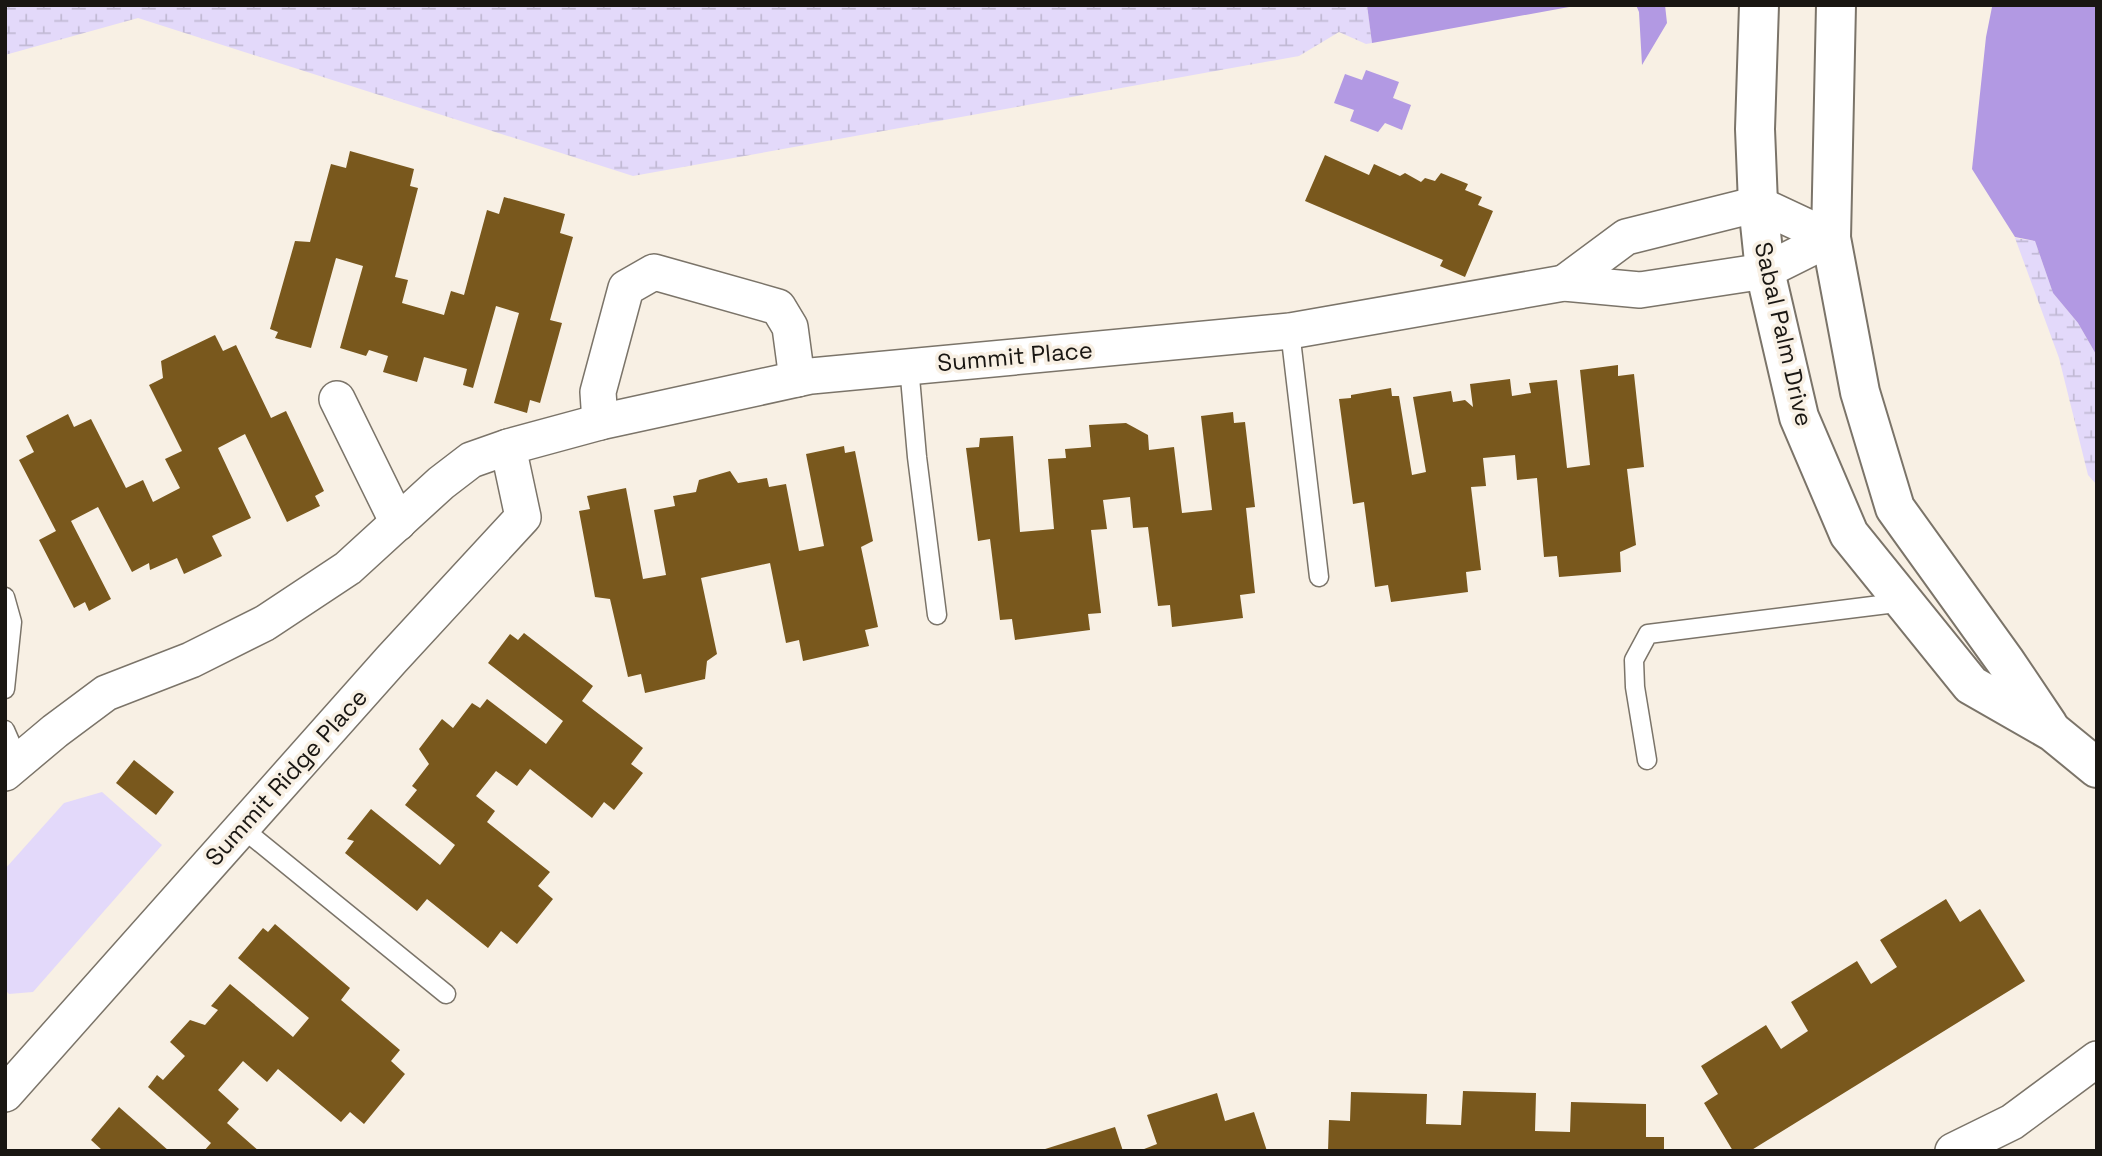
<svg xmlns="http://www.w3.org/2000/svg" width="2102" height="1156" viewBox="0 0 2102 1156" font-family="'Space Grotesk',sans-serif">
  <defs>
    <pattern id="wetland-marsh" width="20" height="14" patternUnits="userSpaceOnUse" patternTransform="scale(1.75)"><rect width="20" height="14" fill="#e3d9fa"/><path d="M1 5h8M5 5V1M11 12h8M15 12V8" fill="none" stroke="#c2bad5"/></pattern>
  </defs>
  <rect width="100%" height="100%" fill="#f8f0e4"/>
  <g fill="url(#wetland-marsh)">
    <polygon points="5,5 1367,5 1372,43 1366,44 1339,32 1299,56 633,176 138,18 5,55"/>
    <polygon points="2015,238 2035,241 2053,293 2078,323 2097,356 2097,485 2088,475 2059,358"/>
  </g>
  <polygon fill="#e3d9fa" points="102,792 162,845 33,992 9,994 5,990 5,869 64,803"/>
  <g fill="#b299e3">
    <polygon points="1367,5 1580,5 1372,43"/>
    <polygon points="1636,5 1665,5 1667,23 1642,65 1639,12"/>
    <polygon points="1990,5 2097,5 2097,356 2078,323 2053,293 2035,241 2015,237 1972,169 1986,37 1992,7"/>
    <polygon points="1366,70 1399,82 1393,98 1411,105 1402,130 1385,123 1378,132 1350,121 1354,110 1334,103 1345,74 1362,80"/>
  </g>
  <g fill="#79581d">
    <polygon points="350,151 414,169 410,186 418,188 395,277 408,280 402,303 444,315 451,291 464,295 487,210 499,214 504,197 565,214 560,233 573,237 550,320 562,323 540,403 530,400 527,413 494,403 519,313 496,306 473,388 463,385 467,369 424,357 417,382 383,372 388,356 369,350 366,356 340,348 363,266 336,258 311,348 275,338 278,332 270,329 295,241 310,242 331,164 346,168"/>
    <polygon points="1325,155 1369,175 1374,164 1400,176 1405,173 1421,182 1425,178 1435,181 1441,173 1468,184 1465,190 1482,197 1478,205 1493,211 1465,277 1440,266 1443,260 1305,201"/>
    <polygon points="215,335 223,351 236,345 271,418 286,411 324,491 315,496 320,506 287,522 245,434 218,448 251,518 212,536 222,556 184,574 177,558 150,570 149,563 132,572 98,507 71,521 111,599 89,611 85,602 74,608 39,540 56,531 19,460 34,452 26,436 68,414 74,427 91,419 126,488 143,480 153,502 180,488 165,459 182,451 149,385 163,378 161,361"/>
    <polygon points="1618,365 1618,376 1634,374 1644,467 1627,469 1636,545 1620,552 1621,572 1559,577 1557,556 1544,557 1537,478 1517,480 1515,455 1483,458 1486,486 1471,487 1481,570 1466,572 1468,592 1391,602 1388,585 1375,587 1364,502 1353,504 1339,399 1351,398 1351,395 1391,388 1392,396 1399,396 1412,475 1426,472 1413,397 1451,391 1453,402 1465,400 1473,407 1470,384 1510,379 1512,396 1531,393 1529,383 1557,380 1567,468 1590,465 1580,370"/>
    <polygon points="1233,412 1234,423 1245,422 1255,507 1246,508 1255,593 1240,595 1243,618 1172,627 1170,605 1158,606 1148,527 1133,528 1130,497 1103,500 1107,529 1091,530 1101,613 1088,614 1090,630 1015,640 1012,619 1000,620 990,539 978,541 966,448 979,447 980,438 1013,436 1020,532 1054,529 1048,459 1066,458 1065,449 1091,447 1089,425 1126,423 1148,435 1149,450 1174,447 1182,513 1212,510 1201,416"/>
    <polygon points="844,446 845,453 855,451 873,541 861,547 878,627 865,630 869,646 803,661 799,640 786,643 770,563 701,578 717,654 707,661 705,679 645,693 641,674 628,677 610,599 595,597 579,511 590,509 587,496 626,488 643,579 666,575 654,510 675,506 673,496 696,492 699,480 730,471 738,483 767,478 769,487 786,484 799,551 824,546 806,454"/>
    <polygon points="524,633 593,686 582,701 643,748 631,764 643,773 614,810 604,802 592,818 530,769 517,786 496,771 476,796 495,811 487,822 550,872 538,886 553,899 517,944 501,931 488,948 427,899 417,911 345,853 354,841 347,839 371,809 440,865 455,845 405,805 417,790 412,786 429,764 419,749 442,719 453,728 472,703 480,708 487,699 546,744 563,721 488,663 510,634 518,640"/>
    <polygon points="134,760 174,792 156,815 116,783"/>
    <polygon points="1946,899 1960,922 1980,909 2025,981 1750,1151 1733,1151 1704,1103 1718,1094 1701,1066 1766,1025 1781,1049 1808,1031 1791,1002 1857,961 1871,984 1897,967 1880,940"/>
    <polygon points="275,924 350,988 341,1000 400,1050 391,1061 405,1074 364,1124 350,1112 341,1122 278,1069 267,1082 243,1061 218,1090 239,1109 227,1123 259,1151 204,1151 211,1143 148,1087 157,1075 163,1080 185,1056 170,1042 190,1020 205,1025 218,1010 211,1006 230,984 293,1037 309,1018 238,958 263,928 268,932"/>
    <polygon points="1463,1091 1536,1093 1535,1131 1570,1132 1571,1102 1646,1104 1646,1137 1664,1137 1664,1151 1328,1151 1329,1120 1350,1121 1351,1092 1427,1094 1426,1124 1461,1125"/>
    <polygon points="1217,1093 1225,1121 1254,1112 1267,1151 1139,1151 1157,1144 1147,1115"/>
    <polygon points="119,1107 169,1151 103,1151 91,1140"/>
    <polygon points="1115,1127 1123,1151 1043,1151 1042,1150"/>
  </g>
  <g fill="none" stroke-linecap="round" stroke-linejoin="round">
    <g stroke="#7b7469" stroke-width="21">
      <g id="lane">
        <polyline points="1290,331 1319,577"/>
        <polyline points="909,366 917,457 937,615"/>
        <polyline points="5,597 12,622 5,689"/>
        <polyline points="5,730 19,762"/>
        <polyline points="1647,760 1635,687 1634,660 1648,634 1904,602"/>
        <polyline points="242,828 446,994"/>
      </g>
    </g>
    <g stroke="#7b7469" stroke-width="38">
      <g id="street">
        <polyline points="1564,283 1626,237 1758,204 1831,238"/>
        <polyline points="337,399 398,523"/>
        <polyline points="600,422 598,392 626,288 654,272 778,307 790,327 797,379"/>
        <polyline points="5,773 55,731 106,693 191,660 265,623 348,568 441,483 471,460 508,447 600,422 811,376 1290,331 1564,283 1640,290 1765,271 1831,238"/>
        <polyline points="5,1094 391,660 523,517 508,447"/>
        <polyline points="1953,1151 2012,1122 2097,1059"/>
      </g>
    </g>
    <g stroke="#7b7469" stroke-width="42">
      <g id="secondary">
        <polyline points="1759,5 1755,129 1758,204 1765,271 1799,417 1849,534 1971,685 2053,732 2097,768"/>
        <polyline points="1836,5 1831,238 1860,392 1895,508 2005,661 2048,725"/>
      </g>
    </g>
    <use href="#lane" stroke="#fff" stroke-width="18"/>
    <use href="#street" stroke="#fff" stroke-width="35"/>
    <use href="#secondary" stroke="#fff" stroke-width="38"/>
  </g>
  <g text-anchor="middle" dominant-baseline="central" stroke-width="7" stroke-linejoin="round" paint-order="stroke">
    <g font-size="24" fill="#191612" stroke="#f8f0e4">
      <text transform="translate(1784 334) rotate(77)">Sabal Palm Drive</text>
      <text transform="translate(1015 356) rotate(-5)">Summit Place</text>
      <text transform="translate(286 777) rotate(-48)">Summit Ridge Place</text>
    </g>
  </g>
  <rect width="2102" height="1156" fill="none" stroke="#191612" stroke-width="14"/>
</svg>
